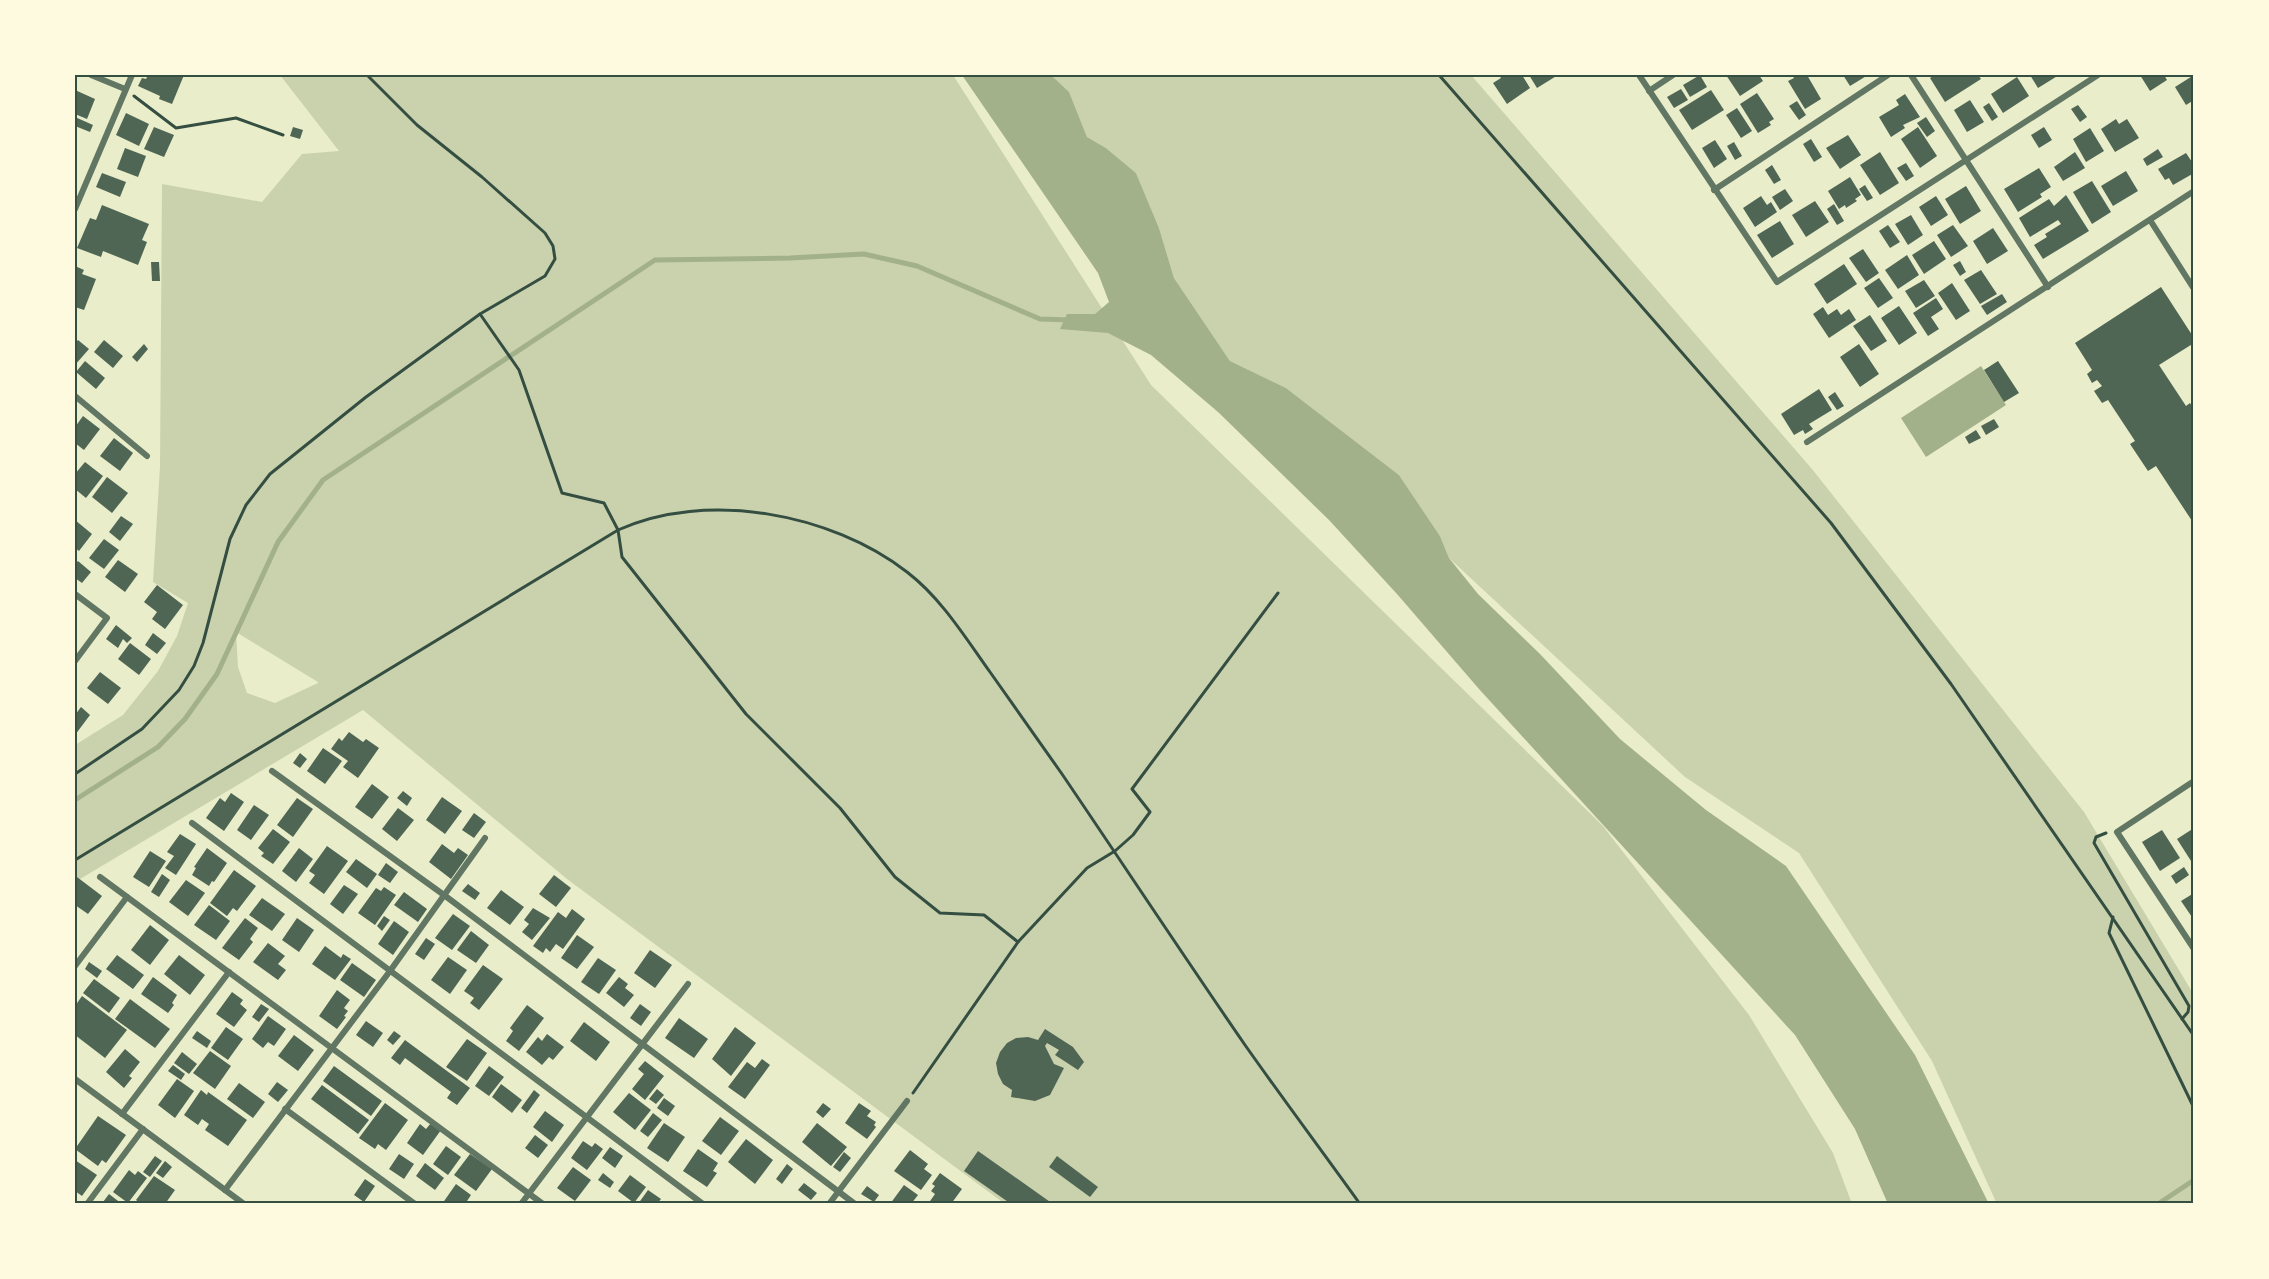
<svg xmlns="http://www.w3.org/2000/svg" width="2269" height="1279" viewBox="0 0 2269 1279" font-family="'PT Sans Narrow',sans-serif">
  <rect width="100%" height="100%" fill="#e9edc9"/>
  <g fill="#cad2ad" fill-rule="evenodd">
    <path d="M280,75H953L1151,385L1603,826L1749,1015L1833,1153L1852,1204H1005L567,879L363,710L75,882V745L123,715L158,671L177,636L188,603L153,582L160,467L162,184L262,202L302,154L339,151ZM236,632L318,682V683L275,703L247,693L238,667Z"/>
    <polygon points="1051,75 1471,75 1812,469 2084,812 2194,995 2194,1204 1997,1204 1932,1061 1799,853 1685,777 1449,558 1440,536 1399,475 1286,388 1230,361 1174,278 1159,228 1136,173 1106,148 1087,137 1069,93"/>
  </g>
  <g fill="#a3b18a">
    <polygon points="962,75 1051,75 1069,92 1087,137 1106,148 1136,173 1159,228 1174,278 1230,361 1286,388 1399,475 1440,536 1449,558 1478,594 1540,654 1620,739 1706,810 1786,866 1915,1055 1989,1204 1888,1204 1855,1129 1795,1035 1479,689 1397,594 1329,520 1218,412 1151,355 1108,333 1060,329 1067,314 1095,314 1109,302 1098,273"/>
    <polygon points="1981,366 2006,405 1926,457 1901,418"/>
  </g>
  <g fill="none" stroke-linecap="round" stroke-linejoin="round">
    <g stroke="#a3b18a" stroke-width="5">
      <polyline points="75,800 158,747 185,719 217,674 278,542 323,480 655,260 790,258 864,254 917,266 1040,319 1070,320"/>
      <polyline points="2158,1204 2194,1180"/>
    </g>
  </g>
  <g fill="#4f6655">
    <polygon points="148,75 184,75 172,104 159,99 160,96 138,86 142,78 146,79"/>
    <polygon points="1499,75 1522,75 1530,88 1507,104 1493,83 1501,78"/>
    <polygon points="1529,75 1558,75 1537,88"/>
    <polygon points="1700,75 1707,87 1690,97 1683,85"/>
    <polygon points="1726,75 1759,75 1763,81 1740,96"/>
    <polygon points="1792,75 1807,75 1821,99 1805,109 1788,81 1794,78"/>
    <polygon points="1843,75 1868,75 1850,86"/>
    <polygon points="1935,75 1978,75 1981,79 1945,102 1930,78"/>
    <polygon points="2030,75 2059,75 2038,88"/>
    <polygon points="2140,75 2164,75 2167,80 2150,91"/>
    <polygon points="2194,75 2194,100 2186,105 2175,87"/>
    <polygon points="2017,77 2029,96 2003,113 1991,94"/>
    <polygon points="1681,89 1688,100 1674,108 1667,97"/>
    <polygon points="75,90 95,99 87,119 75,114"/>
    <polygon points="1711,90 1724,110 1692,130 1679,110"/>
    <polygon points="1757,93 1774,119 1769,122 1771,125 1758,133 1740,104"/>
    <polygon points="1905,94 1920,117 1903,125 1905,128 1891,137 1879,117 1899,105 1896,100"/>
    <polygon points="1970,100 1984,122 1967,132 1954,110"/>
    <polygon points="1797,101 1806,115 1799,120 1789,106"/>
    <polygon points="1989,103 1998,117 1992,121 1983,107"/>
    <polygon points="2078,105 2087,117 2080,122 2071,109"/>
    <polygon points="1737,108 1752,131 1741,138 1726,115"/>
    <polygon points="126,113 149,124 139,146 116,135"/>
    <polygon points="75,117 93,125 90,132 75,126"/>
    <polygon points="1926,117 1935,131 1927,137 1917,123"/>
    <polygon points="2116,119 2119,124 2127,119 2139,138 2115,152 2101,129"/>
    <polygon points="154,127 174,135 164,157 144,149"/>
    <polygon points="293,127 303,130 300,139 290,136"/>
    <polygon points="1918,127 1937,156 1920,168 1901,139"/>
    <polygon points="2044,127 2052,140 2039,148 2031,135"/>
    <polygon points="2090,128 2104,151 2086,162 2073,139"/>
    <polygon points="1848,135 1861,155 1840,169 1826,148"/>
    <polygon points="1811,139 1822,157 1814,162 1803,144"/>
    <polygon points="1715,140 1727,159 1714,168 1702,148"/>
    <polygon points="1734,142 1742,156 1735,160 1727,146"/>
    <polygon points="125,148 146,156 138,177 117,169"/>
    <polygon points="2158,149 2163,157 2147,166 2143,159"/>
    <polygon points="1880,152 1899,183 1880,195 1860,165"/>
    <polygon points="2075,152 2085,168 2063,181 2054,167"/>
    <polygon points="2186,153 2194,165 2194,173 2173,185 2169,178 2165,180 2158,169"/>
    <polygon points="1906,163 1914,176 1906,181 1897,168"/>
    <polygon points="1772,165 1781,180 1774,184 1765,170"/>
    <polygon points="2039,168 2051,187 2040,194 2042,197 2018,212 2004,189"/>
    <polygon points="2126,171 2138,191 2113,206 2101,186"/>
    <polygon points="102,173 126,182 120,197 96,187"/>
    <polygon points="1850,177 1861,195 1855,199 1857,201 1846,208 1845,205 1839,209 1828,191"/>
    <polygon points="2092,181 2111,212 2092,224 2073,192"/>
    <polygon points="1865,185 1873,198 1867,201 1859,189"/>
    <polygon points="1966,186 1981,211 1960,224 1945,199"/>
    <polygon points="1785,189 1793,201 1780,210 1772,197"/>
    <polygon points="2066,195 2089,231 2043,259 2034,245 2047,237 2045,234 2061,224 2058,220 2030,237 2019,218 2049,199 2054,206"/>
    <polygon points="1761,196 1767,205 1771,202 1777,212 1755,227 1743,208"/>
    <polygon points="1936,196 1948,215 1931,226 1919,207"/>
    <polygon points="1815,201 1829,222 1806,237 1792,215"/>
    <polygon points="1834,204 1844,221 1837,225 1827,209"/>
    <polygon points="102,205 149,224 142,240 147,242 138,265 103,251 101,257 77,248 90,218 96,220"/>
    <polygon points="1911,215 1923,235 1908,245 1895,224"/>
    <polygon points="1780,221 1794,244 1772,258 1757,235"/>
    <polygon points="1888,225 1900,242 1890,248 1879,231"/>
    <polygon points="1953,225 1968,246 1951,257 1937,235"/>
    <polygon points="1993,228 2008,251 1987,264 1973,241"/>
    <polygon points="1934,241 1946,259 1924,274 1912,255"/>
    <polygon points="1863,249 1879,273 1866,282 1849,258"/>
    <polygon points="1907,255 1919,275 1898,289 1885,270"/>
    <polygon points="1960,261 1966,272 1960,276 1953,265"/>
    <polygon points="151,262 159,262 160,281 152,281"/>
    <polygon points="1844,264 1857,284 1827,304 1814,284"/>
    <polygon points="75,266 84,270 82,274 96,279 84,310 75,307"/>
    <polygon points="1981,270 1997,294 1980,304 1964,280"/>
    <polygon points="1879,278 1893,298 1878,308 1864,288"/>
    <polygon points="1924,280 1935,296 1916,308 1905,291"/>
    <polygon points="1952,283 1970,311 1956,320 1938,293"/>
    <polygon points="2161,287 2194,338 2194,343 2159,365 2186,406 2190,403 2194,409 2194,524 2156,466 2148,471 2130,444 2135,441 2108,400 2102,403 2094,391 2102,386 2097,380 2092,383 2087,374 2092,370 2075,343"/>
    <polygon points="2002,294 2007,302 1987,315 1981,306"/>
    <polygon points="1936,298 1943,309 1931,317 1939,329 1928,336 1913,313"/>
    <polygon points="1899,306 1917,333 1899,345 1881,318"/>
    <polygon points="1823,307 1828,315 1837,309 1841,315 1849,309 1856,320 1829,338 1813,314"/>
    <polygon points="1870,315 1887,341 1871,351 1853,326"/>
    <polygon points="78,340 89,349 75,365 75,343"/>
    <polygon points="104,340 123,356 113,368 94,352"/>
    <polygon points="144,344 148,349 137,362 132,357"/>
    <polygon points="1859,344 1879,374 1860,387 1840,357"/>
    <polygon points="85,361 105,378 96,389 76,372"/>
    <polygon points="1998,361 2019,393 2004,402 1984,370"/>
    <polygon points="1819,389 1832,410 1809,424 1813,429 1805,434 1803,430 1794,435 1781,414"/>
    <polygon points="1835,392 1844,406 1837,410 1828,397"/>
    <polygon points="83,416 100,429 84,450 75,443 75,427"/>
    <polygon points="1994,419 1999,427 1986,435 1981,426"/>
    <polygon points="1976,430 1981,438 1969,444 1965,437"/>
    <polygon points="114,438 133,453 120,471 100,456"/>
    <polygon points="85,462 103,476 86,498 75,489 75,474"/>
    <polygon points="107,477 128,493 112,513 92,497"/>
    <polygon points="121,516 133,524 120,541 109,532"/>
    <polygon points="75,520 92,534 79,551 75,548"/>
    <polygon points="104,539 119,550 104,569 89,558"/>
    <polygon points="118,560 138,574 125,592 105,577"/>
    <polygon points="78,561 91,572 82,583 75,578 75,564"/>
    <polygon points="157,585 183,605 165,629 152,619 157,612 144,602"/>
    <polygon points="116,625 132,638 127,643 123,639 118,648 106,639"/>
    <polygon points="153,633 166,643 157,654 145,645"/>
    <polygon points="130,643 151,659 139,675 118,659"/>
    <polygon points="100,672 121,688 108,704 87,688"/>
    <polygon points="81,707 90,715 75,735 75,715"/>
    <polygon points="349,732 363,742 366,739 379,748 358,778 343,767 348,761 331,749 339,738 342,741"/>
    <polygon points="323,748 342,761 325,784 307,771"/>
    <polygon points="300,753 307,759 300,768 293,763"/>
    <polygon points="372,784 389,797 372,819 355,807"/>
    <polygon points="403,791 412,798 407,806 397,798"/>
    <polygon points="231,793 244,802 224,831 206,818 220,798 225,802"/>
    <polygon points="442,797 462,811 445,834 426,820"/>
    <polygon points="297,798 313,809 293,837 277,825"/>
    <polygon points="254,805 269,815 251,840 237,830"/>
    <polygon points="398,808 414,820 397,841 382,829"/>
    <polygon points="474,813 486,822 474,838 462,830"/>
    <polygon points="2194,828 2194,859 2191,861 2177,839"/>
    <polygon points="273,829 290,842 273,864 261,856 264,853 258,848"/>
    <polygon points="2162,830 2180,858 2160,871 2142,842"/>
    <polygon points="180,834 196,844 176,875 165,868 174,856 167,852"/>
    <polygon points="442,844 454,853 458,848 468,855 451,879 429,862"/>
    <polygon points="327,846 348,861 324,894 309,883 315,875 309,871"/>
    <polygon points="207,848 227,863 214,882 212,881 209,886 192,875 196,868 194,867"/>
    <polygon points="299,848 313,859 296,882 282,871"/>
    <polygon points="150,851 166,861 149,887 133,877"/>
    <polygon points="356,859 377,874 367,888 346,872"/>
    <polygon points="386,863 398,872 390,883 378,875"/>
    <polygon points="2184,867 2189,875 2176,884 2171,876"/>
    <polygon points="234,870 256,886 237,911 233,908 227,916 210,903"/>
    <polygon points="162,874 170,880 159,897 151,892"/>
    <polygon points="554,875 571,888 556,907 539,894"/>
    <polygon points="77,877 102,896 88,914 75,905 75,879"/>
    <polygon points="186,880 205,893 188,916 169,902"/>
    <polygon points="468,884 480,893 475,900 462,891"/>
    <polygon points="344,885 358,894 343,914 330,904"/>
    <polygon points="384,887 396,895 375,925 358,913 376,888 381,891"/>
    <polygon points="501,890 524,907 510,925 487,908"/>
    <polygon points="404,892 427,909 418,922 394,905"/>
    <polygon points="2194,893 2194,920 2181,901"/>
    <polygon points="262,898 285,914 272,931 249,915"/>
    <polygon points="209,905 230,921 216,940 194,925"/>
    <polygon points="533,908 550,918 532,940 522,932 529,924 524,920"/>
    <polygon points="572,909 585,919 563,949 556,944 550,952 546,948 543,953 533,946 558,912 566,918"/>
    <polygon points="453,914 470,926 452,950 435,938"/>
    <polygon points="384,916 390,920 382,931 377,926"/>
    <polygon points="245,918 258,928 250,939 253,942 239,960 222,948"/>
    <polygon points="297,918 314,930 299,952 282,940"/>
    <polygon points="394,921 409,932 393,955 378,944"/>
    <polygon points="150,925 169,940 150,965 131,950"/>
    <polygon points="471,931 489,945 476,963 457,950"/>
    <polygon points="577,935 594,947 577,969 561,958"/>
    <polygon points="426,938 435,944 424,960 415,954"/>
    <polygon points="268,943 285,956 278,964 286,970 278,980 253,962"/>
    <polygon points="325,946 341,958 343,954 351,959 335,980 312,964"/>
    <polygon points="650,950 672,965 655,988 634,973"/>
    <polygon points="117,955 144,975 133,989 106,969"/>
    <polygon points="179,955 205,975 190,995 164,974"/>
    <polygon points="448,957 467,970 450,994 431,980"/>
    <polygon points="598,958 616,970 599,994 581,982"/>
    <polygon points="89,962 102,971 97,978 85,969"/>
    <polygon points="352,963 376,980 364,997 340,980"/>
    <polygon points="483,965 503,979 479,1010 470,1003 474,998 464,991"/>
    <polygon points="153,977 177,995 172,1003 174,1005 168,1013 141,994"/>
    <polygon points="619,977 628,984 625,988 634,995 624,1007 606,993"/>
    <polygon points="94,979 120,998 109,1013 83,993"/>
    <polygon points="337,990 350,1000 344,1008 348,1011 344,1016 346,1017 337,1029 319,1016"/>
    <polygon points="232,992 243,1000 240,1004 247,1010 234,1027 216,1014"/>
    <polygon points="82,996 127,1030 105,1058 75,1035 75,1006"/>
    <polygon points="130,999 170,1029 155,1048 115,1019"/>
    <polygon points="261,1004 269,1009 259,1022 252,1017"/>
    <polygon points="640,1004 651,1012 641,1026 630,1018"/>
    <polygon points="527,1005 544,1018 519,1051 506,1041 513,1031 510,1028"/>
    <polygon points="268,1016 286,1029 274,1046 268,1042 263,1048 252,1039"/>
    <polygon points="679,1018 708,1039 694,1058 665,1038"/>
    <polygon points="366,1021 383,1033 373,1047 356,1035"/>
    <polygon points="584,1022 610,1042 596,1061 570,1041"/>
    <polygon points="226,1027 243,1039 228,1060 211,1048"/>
    <polygon points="735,1027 756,1043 731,1076 712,1059"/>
    <polygon points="1045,1029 1073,1047 1084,1062 1078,1070 1055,1055 1059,1050 1047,1043 1045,1046 1054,1064 1064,1068 1050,1095 1035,1101 1011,1097 1012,1090 1003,1084 998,1074 996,1063 1000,1052 1007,1043 1016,1038 1028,1037 1038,1040"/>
    <polygon points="197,1031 211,1041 207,1048 192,1038"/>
    <polygon points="394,1031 401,1036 393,1045 387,1040"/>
    <polygon points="547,1034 564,1047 553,1060 549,1057 542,1065 526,1052 538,1037 542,1041"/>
    <polygon points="294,1035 314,1050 298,1071 278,1056"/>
    <polygon points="467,1039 487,1053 467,1081 446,1067"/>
    <polygon points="405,1040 470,1088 457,1105 447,1098 451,1092 405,1058 400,1065 391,1058"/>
    <polygon points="125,1049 140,1062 129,1076 132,1078 124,1088 106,1072"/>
    <polygon points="210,1051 231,1066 215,1089 193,1073"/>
    <polygon points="182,1052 197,1064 189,1074 174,1063"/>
    <polygon points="762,1059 770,1065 745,1099 728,1087 747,1062 755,1068"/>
    <polygon points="645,1061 664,1076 645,1100 632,1089 644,1074 638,1069"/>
    <polygon points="173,1065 185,1074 181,1080 168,1071"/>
    <polygon points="334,1066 382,1101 371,1116 323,1081"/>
    <polygon points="489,1066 504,1077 489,1096 475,1086"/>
    <polygon points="177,1079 194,1091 175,1118 158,1105"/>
    <polygon points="277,1082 288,1090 278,1102 268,1094"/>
    <polygon points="239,1083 265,1102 253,1118 227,1099"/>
    <polygon points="501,1084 522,1100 512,1113 492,1097"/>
    <polygon points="322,1085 369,1120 358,1134 311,1099"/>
    <polygon points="657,1089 664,1095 656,1104 649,1099"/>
    <polygon points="201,1090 207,1095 208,1092 247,1120 228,1146 205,1130 209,1124 202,1119 198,1125 184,1115"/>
    <polygon points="534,1090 540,1095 527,1113 521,1108"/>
    <polygon points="629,1093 651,1110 635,1130 613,1112"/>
    <polygon points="664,1098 675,1106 668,1116 657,1108"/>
    <polygon points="385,1103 408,1120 386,1150 378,1144 375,1149 359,1138"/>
    <polygon points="823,1103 831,1109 823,1118 816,1112"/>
    <polygon points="859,1103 871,1111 867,1116 876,1122 874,1125 876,1127 867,1139 845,1123"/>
    <polygon points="545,1111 564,1125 552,1142 533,1127"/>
    <polygon points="653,1113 662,1120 648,1137 640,1131"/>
    <polygon points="98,1116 126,1135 106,1163 102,1160 98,1166 75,1149"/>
    <polygon points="720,1117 739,1131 721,1155 702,1141"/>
    <polygon points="431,1123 441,1130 423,1155 407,1143 420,1124 426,1129"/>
    <polygon points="664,1123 685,1137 668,1162 647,1148"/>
    <polygon points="817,1123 847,1147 831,1166 802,1142"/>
    <polygon points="535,1135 548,1145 538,1158 525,1148"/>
    <polygon points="746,1139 773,1160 755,1184 728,1162"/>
    <polygon points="583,1141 592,1147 595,1143 603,1149 587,1170 571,1158"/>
    <polygon points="446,1146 461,1157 448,1175 433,1164"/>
    <polygon points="610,1147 623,1156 615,1168 602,1158"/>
    <polygon points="698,1149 718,1163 713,1171 717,1173 707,1187 683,1171"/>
    <polygon points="910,1150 928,1164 924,1169 932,1175 921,1190 894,1171"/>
    <polygon points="978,1151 1053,1204 1011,1204 964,1171"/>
    <polygon points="844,1152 851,1158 840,1172 833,1167"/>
    <polygon points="399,1154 414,1164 404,1179 389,1169"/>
    <polygon points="470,1154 492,1169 476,1191 454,1175"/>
    <polygon points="155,1156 162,1161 150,1177 143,1172"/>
    <polygon points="1057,1156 1098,1187 1090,1197 1049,1167"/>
    <polygon points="75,1160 97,1175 82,1196 75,1191"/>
    <polygon points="165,1161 172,1167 163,1178 156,1173"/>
    <polygon points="425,1163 444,1178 435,1190 416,1176"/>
    <polygon points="787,1164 793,1169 782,1184 776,1179"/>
    <polygon points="573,1167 591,1180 575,1201 557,1188"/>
    <polygon points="129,1170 135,1175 138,1171 147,1178 128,1203 113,1192"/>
    <polygon points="603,1173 614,1182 610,1188 598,1180"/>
    <polygon points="940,1173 962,1189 951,1204 928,1204 935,1194 931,1191 935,1186 932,1184"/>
    <polygon points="630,1175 646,1187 634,1203 618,1191"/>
    <polygon points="154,1176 175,1190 165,1204 141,1204 136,1200"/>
    <polygon points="365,1179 375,1186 364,1202 354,1195"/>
    <polygon points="804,1183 817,1193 811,1200 798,1190"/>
    <polygon points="456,1184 471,1195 465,1204 442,1204"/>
    <polygon points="904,1185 918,1195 911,1204 890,1204"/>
    <polygon points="867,1186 879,1195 874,1202 861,1194"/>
    <polygon points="648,1190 661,1199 657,1204 638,1204"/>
    <polygon points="109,1194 122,1204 107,1204 103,1202"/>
  </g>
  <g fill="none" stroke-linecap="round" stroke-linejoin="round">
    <g stroke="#344e41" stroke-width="3">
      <polyline points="1439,75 1831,523 1951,684 2194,1036"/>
      <polyline points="134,96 176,128 236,118 283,135"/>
      <polyline points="480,314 519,370 562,493 604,503 618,530 622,557 746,714 840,808 895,877 940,913 984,915 1018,942"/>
      <polyline points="75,774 142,729 179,690 194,666 203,643 230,539 246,505 270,474 366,397 480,314 545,276 555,259 553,246 545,233 482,177 417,125 367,75"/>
      <polyline points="2106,833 2096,837 2094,843 2189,1006 2188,1012 2182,1019"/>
      <path d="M75,860L618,530C706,490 831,513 907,572C941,598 965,637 990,672C1014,706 1038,740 1062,774C1123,864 1183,955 1245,1045C1283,1099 1322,1151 1360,1204"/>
      <polyline points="2113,917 2109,933 2194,1108"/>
      <polyline points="913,1093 1018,942 1087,868 1115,851 1133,835 1150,812 1132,789 1278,593"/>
    </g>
    <g stroke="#617663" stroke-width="6">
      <polyline points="91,75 125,89"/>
      <polyline points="1639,75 1777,282 2098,75"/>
      <polyline points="1911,75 2048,287"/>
      <polyline points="1649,91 1673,75"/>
      <polyline points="1714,190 1888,75"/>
      <polyline points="75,209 132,75"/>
      <polyline points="2150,220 2194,289"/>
      <polyline points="75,396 147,456"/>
      <polyline points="1807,442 2194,191"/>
      <polyline points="75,594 107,618 75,661"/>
      <polyline points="272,771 444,895 855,1204"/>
      <polyline points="2194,781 2117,832 2194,949"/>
      <polyline points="192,823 703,1204"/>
      <polyline points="100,877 543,1204"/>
      <polyline points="75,966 127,897"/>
      <polyline points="75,1079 244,1204"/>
      <polyline points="285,1109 415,1204"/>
      <polyline points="122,1114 229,972"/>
      <polyline points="225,1190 390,971 485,838"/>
      <polyline points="87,1204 143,1129"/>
      <polyline points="521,1204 688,984"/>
      <polyline points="829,1204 907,1101"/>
    </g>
  </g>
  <rect width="2269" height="1279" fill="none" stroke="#fefae0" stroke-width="153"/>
  <rect x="76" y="76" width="2116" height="1126" fill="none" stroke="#344e41" stroke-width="2"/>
</svg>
